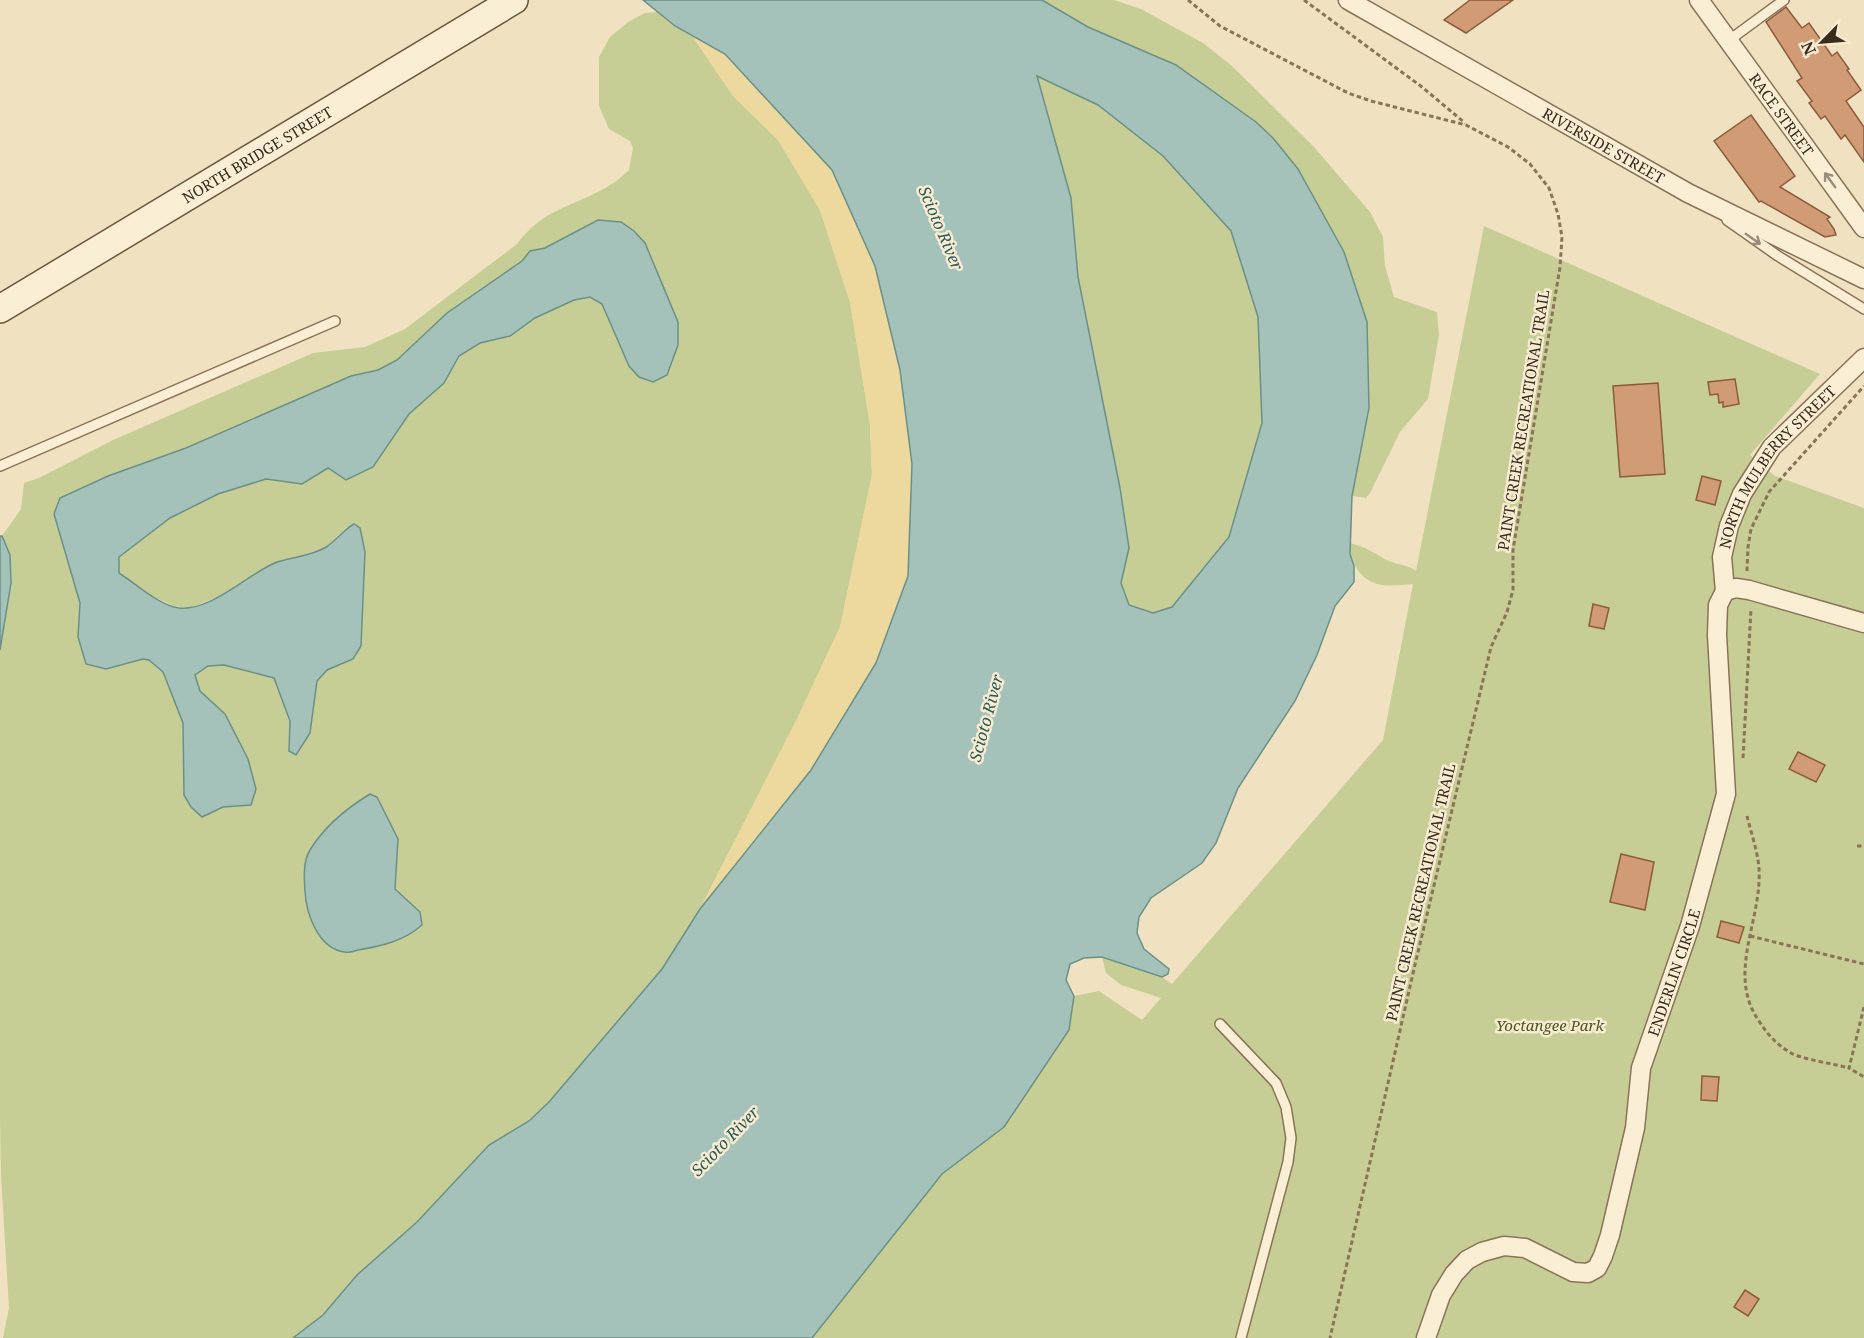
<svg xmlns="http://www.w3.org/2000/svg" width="1864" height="1338" viewBox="0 0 1864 1338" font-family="'Noto Serif',serif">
  <rect width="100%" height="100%" fill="#f0e2c1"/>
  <g fill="#c7ce95" fill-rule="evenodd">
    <polygon points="1042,0 1114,0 1141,9 1203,43 1231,65 1314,147 1370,212 1383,237 1385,266 1394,297 1437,312 1439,335 1428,399 1400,432 1370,493 1366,498 1352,496 1369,408 1273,138 1256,122 1176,65 1088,27"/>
    <path d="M658,12L675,26L693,37L733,96L778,140L820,210L850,302L870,424L872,475L840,627L798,717L700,909L662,969L549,1102L529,1121L489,1145L417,1222L357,1275L323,1315L293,1338H3L9,1308L1,1175L0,1117V650L11,583L10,555L2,536L21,509L24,483L39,478L113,440L313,353L365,347L405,329L517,244C544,207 575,207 610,185C617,181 623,175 629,170L633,148L630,141L609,129L599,106V57L610,37L628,22L645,13ZM598,220L634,231L644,243L678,322V345L667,375L653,382L629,366L602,304L590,297L574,300L535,318L510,336L480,343L459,356L444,383L409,414L373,467L328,468L302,483L266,479L218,494L170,518L119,557V573L152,596L174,606L189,608L216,598L275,563L325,548L347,527L353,659L327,670L317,681L310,733L289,751L290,721L274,678L224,665L208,666L195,675L200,691L225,714L251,805L223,807L202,816L191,807L184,795L183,723L163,672L149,660L142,659L106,669L78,637L80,604L54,514L108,476L186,448L351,376L378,370L397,360L447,313L522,261L530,251L545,248ZM377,797L398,839L395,889Z"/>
    <polygon points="1036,75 1098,105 1163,156 1231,231 1258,317 1262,423 1229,537 1172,607 1153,613 1129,605 1121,583 1129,548 1120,488 1078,277 1071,198"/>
    <path d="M1484,226L1820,374L1750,455L1775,476L1864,508V1338H812L942,1174L1004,1127L1069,1030L1074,996L1099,991L1142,1020L1161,998L1121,985L1106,973L1102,957L1162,977L1172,984L1383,740L1413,584C1393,585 1375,590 1360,573C1352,563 1350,555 1350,543C1367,547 1375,554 1389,561C1398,565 1409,565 1416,571Z"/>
  </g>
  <polygon fill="#edd89d" points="693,37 725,54 832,170 875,266 900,370 912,464 908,576 876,663 811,770 700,909 798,717 840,627 872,475 870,424 850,302 820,210 778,140 733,96"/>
  <g fill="#a4c2b9" stroke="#6a9187" stroke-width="1.5" fill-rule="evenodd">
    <path d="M643,0H1042L1088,27L1176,65L1256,122L1273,138L1298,169L1344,252L1367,322L1369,408L1352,496L1350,554L1354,566V582L1335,606L1317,655L1295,701L1238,788L1216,843L1202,863L1151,898L1139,917L1137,933L1144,949L1169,969L1168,974L1162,977L1102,957L1084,958L1070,964L1066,980L1074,996L1069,1030L1004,1127L942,1174L812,1338H293L323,1315L357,1275L417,1222L489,1145L529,1121L549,1102L662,969L700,909L811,770L876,663L908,576L912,464L900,370L875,266L832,170L725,54L675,26ZM1037,76L1098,105L1163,156L1231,231L1258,317L1262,423L1229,537L1172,607L1153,613L1129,605L1121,583L1129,548L1120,488L1078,277L1071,198Z"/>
    <path d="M598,220L621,222L634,231L645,243L678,322V345L667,375L653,382L639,377L629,366L602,304L590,297L574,300L535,318L510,336L480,343L459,356L444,383L409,414L373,467L346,480L328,468L302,484L266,479L218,494L170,518L119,557V573C136,584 154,601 174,607C207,616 248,573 277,562C292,557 312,556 326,547C336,541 343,530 354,524L360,528L365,552L361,646L353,659L327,670L317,681L310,733L296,755L289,751L290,721L274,678L224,665L208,666L195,675L200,691L225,714L248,759L256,789L251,805L223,807L202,817L191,807L184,795L183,723L163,672L149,660L143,659L106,669L86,664L78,637L80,603L54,514L60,498L108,476L186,448L351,376L378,370L397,360L447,313L522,261L530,251L545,248Z"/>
    <polygon points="0,536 2,536 10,555 11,583 0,650"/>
    <path d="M370,794L377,797L398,839L395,889L420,912L422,925C404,941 382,946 358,950C355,951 349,953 345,952C318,949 306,913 305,891C304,878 303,861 310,850C324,827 347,808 370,794Z"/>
  </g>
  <g fill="#d09b75" stroke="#8b5c3c" stroke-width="1.5">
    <polygon points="1470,0 1513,0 1466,33 1444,20"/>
    <polygon points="1786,7 1802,28 1809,23 1832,56 1837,52 1849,69 1847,70 1861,90 1846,101 1864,127 1864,162 1845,135 1841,139 1825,116 1821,119 1809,103 1812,101 1797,81 1802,78 1766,22"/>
    <polygon points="1751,115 1795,176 1780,187 1830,217 1827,219 1834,229 1836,235 1825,237 1761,201 1759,202 1714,141"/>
    <polygon points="1735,379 1739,404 1723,407 1723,402 1719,403 1718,394 1710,395 1708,382"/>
    <polygon points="1658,383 1665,474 1620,477 1613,386"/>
    <polygon points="1702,476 1721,481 1715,505 1696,500"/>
    <polygon points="1593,604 1609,608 1604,629 1589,626"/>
    <polygon points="1798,752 1825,765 1816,782 1789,769"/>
    <polygon points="1621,854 1654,862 1645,910 1610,902"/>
    <polygon points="1721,921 1744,927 1739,943 1717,937"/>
    <polygon points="1702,1076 1719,1077 1717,1101 1701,1100"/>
    <polygon points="1745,1290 1759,1299 1748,1316 1734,1307"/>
  </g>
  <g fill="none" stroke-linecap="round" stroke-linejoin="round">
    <g stroke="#8a7358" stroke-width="12">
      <g id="lane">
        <polyline points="1728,41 1784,0"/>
        <polyline points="1727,220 1778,256 1864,309"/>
        <polyline points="0,466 335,321"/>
        <polyline points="1220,1024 1276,1083 1286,1107 1291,1138 1288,1162 1241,1338"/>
      </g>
    </g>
    <g stroke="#8a7358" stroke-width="21">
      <g id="street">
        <path id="s1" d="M1348,0L1688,193L1864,279"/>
        <path id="s2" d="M1699,0L1864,228"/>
        <path id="s3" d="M1725,591L1722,557L1729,526L1742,494L1772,447L1864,358"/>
        <path id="s4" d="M1426,1338L1441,1295L1454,1274L1467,1260L1482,1252L1504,1246L1525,1248L1573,1272L1588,1273L1597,1268L1603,1256L1610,1235L1635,1128L1641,1068L1690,926L1726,794L1717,635L1718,605L1725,591L1736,588L1749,590L1864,623"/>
      </g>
    </g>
    <g stroke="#6c543b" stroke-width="30">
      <g id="secondary">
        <path id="s5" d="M0,309L514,0"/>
      </g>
    </g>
    <g stroke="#8a7358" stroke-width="3" stroke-dasharray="4.5 3" stroke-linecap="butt">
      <polyline points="1188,0 1220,26 1348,93 1371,101 1466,125 1508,147 1530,164 1549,188 1558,214 1562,237 1560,267 1513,550 1513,590 1507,612 1491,647 1414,969 1330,1338"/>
      <polyline points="1304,0 1422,87 1465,123"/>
      <polyline points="1747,571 1748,547 1751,529 1769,492 1864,386"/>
      <polyline points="1743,758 1751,609"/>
      <path d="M1747,816C1751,833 1758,852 1759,869C1762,921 1726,974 1759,1021C1767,1034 1777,1045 1791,1053C1801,1059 1835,1064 1849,1068"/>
      <polyline points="1857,846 1864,846"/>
      <polyline points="1750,936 1864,964"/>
      <polyline points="1864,1007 1849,1068 1864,1077"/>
    </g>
    <use href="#lane" stroke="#faefd5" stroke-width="9"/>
    <use href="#street" stroke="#faefd5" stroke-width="18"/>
    <use href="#secondary" stroke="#faefd5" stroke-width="27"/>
  </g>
  <defs><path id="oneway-shaft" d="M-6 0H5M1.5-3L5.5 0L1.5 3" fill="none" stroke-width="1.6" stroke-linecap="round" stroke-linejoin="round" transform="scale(1.5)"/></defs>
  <g stroke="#9a8d79">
    <use href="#oneway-shaft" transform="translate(1830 180) rotate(-126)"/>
    <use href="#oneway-shaft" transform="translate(1753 239) rotate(35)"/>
  </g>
  <g text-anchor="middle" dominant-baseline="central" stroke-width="5" stroke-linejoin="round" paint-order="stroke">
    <g font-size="15" fill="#392b1d" stroke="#f7ecd1">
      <text stroke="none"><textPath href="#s2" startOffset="141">RACE STREET</textPath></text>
      <text stroke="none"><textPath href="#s1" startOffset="294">RIVERSIDE STREET</textPath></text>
      <text stroke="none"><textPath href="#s5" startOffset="300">NORTH BRIDGE STREET</textPath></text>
      <text transform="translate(1523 420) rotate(-81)">PAINT CREEK RECREATIONAL TRAIL</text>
      <text stroke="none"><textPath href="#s3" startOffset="142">NORTH MULBERRY STREET</textPath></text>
      <text transform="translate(1420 892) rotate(-77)">PAINT CREEK RECREATIONAL TRAIL</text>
      <text stroke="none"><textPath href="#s4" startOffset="536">ENDERLIN CIRCLE</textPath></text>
    </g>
    <g font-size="15" font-style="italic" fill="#495722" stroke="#f7ecd1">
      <text x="1550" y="1025">Yoctangee Park</text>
    </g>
    <g font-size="16" font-style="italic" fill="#2b5a57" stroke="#f7ecd1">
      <text transform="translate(941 228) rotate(67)">Scioto River</text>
      <text transform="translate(986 718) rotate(-75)">Scioto River</text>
      <text transform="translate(725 1141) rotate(-46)">Scioto River</text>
    </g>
  </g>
  <g transform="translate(1822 42) rotate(245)" stroke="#f7ecd1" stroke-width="4.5" paint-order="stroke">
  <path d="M0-4.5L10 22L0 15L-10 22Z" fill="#392b1d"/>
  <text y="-9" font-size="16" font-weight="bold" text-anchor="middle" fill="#392b1d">N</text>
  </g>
</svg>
